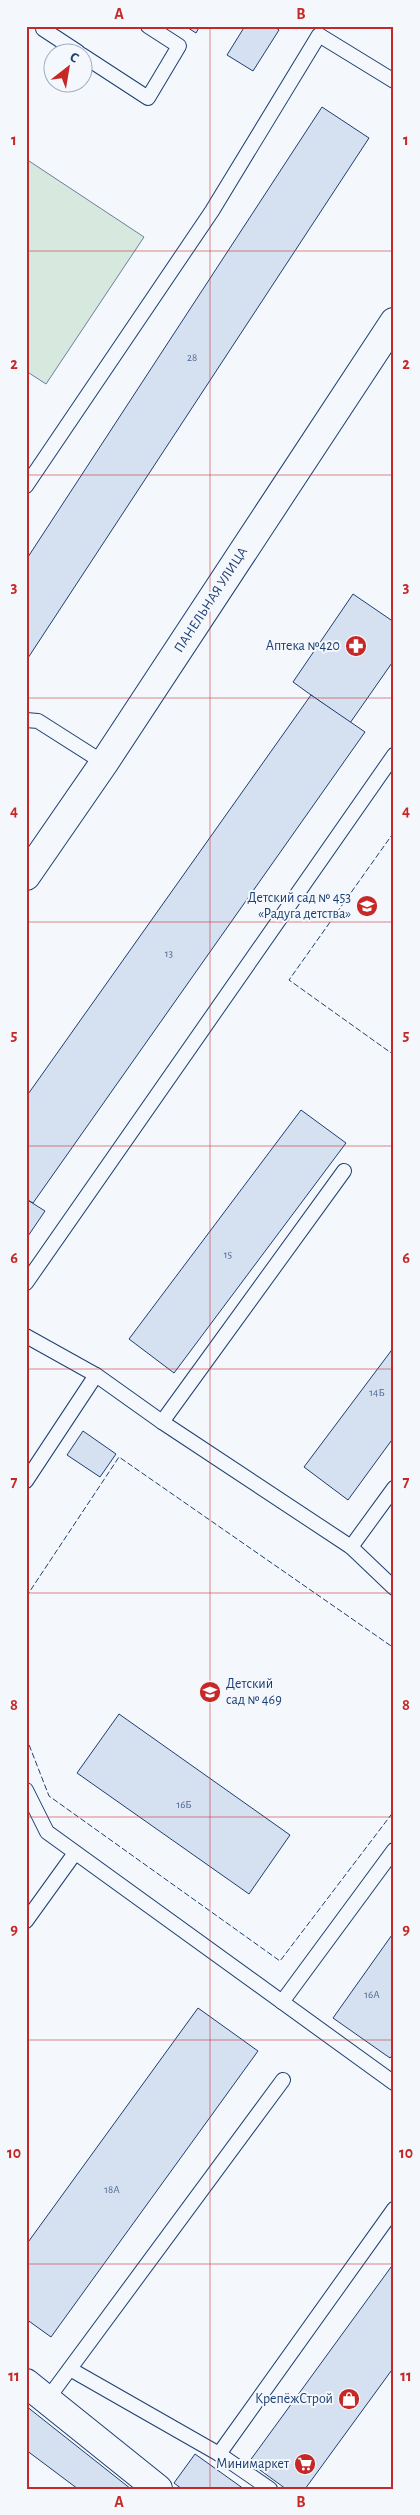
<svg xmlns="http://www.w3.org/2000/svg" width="420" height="2515" viewBox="0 0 420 2515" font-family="'Alegreya Sans',sans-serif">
  <rect width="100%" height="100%" fill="#f4f7fb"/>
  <polygon fill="#d7e8df" stroke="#687fa3" points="26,159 144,237 46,384 26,371"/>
  <g fill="#d5e0f0" stroke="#1d3f73">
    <polygon points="185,26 200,26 196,33"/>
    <polygon points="245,26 273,26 279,30 253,71 227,55"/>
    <polygon points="322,107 369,138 26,661 26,560"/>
    <polygon points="353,594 394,622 394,660 350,723 293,682"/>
    <polygon points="311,695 365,732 33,1203 26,1199 26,1097"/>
    <polygon points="301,1110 346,1143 174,1373 129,1339"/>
    <polygon points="26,1199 45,1211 26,1239"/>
    <polygon points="394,1347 394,1437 348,1500 304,1467"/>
    <polygon points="83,1431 116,1454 100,1477 67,1455"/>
    <polygon points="119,1714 290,1835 249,1894 77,1773"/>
    <polygon points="394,1932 394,2053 390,2058 333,2018"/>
    <polygon points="198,2008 258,2051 51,2337 26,2319 26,2245"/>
    <polygon points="394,2263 394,2367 305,2489 286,2489 249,2462"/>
    <polygon points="26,2406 131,2489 78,2489 26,2450"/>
    <polygon points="195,2454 244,2489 182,2489 174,2483"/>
  </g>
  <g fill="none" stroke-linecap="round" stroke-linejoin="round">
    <g stroke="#1d3f73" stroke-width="16">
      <g id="service">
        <polyline points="45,26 43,29 78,52"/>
        <polyline points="82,55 148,98 179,46 148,26"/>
        <polyline points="26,486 212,211 319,35 394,81"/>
        <polyline points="26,720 38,721 104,763"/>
        <polyline points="26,1283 394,755"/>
        <polyline points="26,1336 96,1375 162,1422 351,1547 394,1588"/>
        <polyline points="162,1422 344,1171"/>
        <polyline points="26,1481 96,1375"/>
        <polyline points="351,1547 394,1488"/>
        <polyline points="26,1790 47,1832 394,2083"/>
        <polyline points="26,1921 75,1853"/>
        <polyline points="282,2002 394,1850"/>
        <polyline points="70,2369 219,2454 270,2489"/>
        <polyline points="46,2401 283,2080"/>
        <polyline points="219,2454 394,2209"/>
      </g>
    </g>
    <g stroke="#1d3f73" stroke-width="30">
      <g id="minor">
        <polyline points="26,876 104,763 394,322"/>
        <polyline points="26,2383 158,2489"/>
      </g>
    </g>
    <use href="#service" stroke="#f4f7fb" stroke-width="14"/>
    <use href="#minor" stroke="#f4f7fb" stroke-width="28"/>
    <g stroke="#1d3f73" stroke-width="1" stroke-dasharray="6 2.5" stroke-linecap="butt">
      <polyline points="394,832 289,980 394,1055"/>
      <polyline points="26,1597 119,1457 394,1648"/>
      <polyline points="26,1737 49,1796 280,1961 394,1811"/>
    </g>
  </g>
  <path fill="none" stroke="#c62828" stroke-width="1" stroke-opacity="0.55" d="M210,26V2489M26,251H394M26,475H394M26,698H394M26,922H394M26,1146H394M26,1369H394M26,1593H394M26,1817H394M26,2040H394M26,2264H394"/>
  <defs>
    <g id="pharmacy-disc" transform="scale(1.125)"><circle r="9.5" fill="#c62828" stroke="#f4f7fb"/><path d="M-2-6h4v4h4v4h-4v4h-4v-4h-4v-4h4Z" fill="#fff"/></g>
    <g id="school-disc" transform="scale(1.125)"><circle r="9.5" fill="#c62828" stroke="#f4f7fb"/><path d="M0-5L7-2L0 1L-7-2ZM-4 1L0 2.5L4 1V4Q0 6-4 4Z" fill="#fff"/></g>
    <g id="shop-disc" transform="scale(1.125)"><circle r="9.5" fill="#c62828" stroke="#f4f7fb"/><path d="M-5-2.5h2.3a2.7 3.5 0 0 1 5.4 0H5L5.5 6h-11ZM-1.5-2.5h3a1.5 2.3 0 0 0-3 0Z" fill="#fff"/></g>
    <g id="supermarket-disc" transform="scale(1.125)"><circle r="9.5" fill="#c62828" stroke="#f4f7fb"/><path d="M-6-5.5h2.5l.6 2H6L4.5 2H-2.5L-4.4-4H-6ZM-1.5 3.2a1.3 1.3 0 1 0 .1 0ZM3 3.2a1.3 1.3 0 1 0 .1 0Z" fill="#fff"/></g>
  </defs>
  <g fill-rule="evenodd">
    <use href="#pharmacy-disc" x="356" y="646"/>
    <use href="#school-disc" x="367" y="906"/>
    <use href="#school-disc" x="210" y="1692"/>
    <use href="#shop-disc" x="349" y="2399"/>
    <use href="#supermarket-disc" x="305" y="2464"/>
  </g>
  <g text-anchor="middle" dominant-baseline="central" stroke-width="4" stroke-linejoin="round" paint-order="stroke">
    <g font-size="11" fill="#4b6792">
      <text x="192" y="357">28</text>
      <text x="169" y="953">13</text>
      <text x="228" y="1254">15</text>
      <text x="377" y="1392">14Б</text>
      <text x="184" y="1804">16Б</text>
      <text x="372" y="1994">16А</text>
      <text x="112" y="2189">18А</text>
    </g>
    <g font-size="14" fill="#1d3f73" stroke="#f4f7fb">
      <text transform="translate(211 600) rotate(-57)">ПАНЕЛЬНАЯ УЛИЦА</text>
    </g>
    <g font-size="14" fill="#1d3f73" stroke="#f4f7fb" text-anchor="end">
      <text x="340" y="646">Аптека №420</text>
      <text x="351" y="898">Детский сад № 453<tspan x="351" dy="16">«Радуга детства»</tspan></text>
      <text x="226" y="1684" text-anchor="start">Детский<tspan x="226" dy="16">сад № 469</tspan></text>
      <text x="333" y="2399">КрепёжСтрой</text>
      <text x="289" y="2464">Минимаркет</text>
    </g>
  </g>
  <rect width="420" height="2515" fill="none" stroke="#f4f7fb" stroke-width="55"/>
  <g transform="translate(68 68) rotate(31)"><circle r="24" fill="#f4f7fb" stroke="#9eadc5"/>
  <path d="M0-4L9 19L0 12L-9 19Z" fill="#c62828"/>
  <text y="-8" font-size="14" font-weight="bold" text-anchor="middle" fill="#1d3f73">С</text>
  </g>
  <rect x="28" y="28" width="364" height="2460" fill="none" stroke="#c62828" stroke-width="2"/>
  <g font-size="16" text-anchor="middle" font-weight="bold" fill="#c62828">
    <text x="119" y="19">A</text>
    <text x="301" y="19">B</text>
    <text x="14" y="145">1</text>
    <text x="406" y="145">1</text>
    <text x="14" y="369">2</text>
    <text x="406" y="369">2</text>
    <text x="14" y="592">3</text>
    <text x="406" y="592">3</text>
    <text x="14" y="816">4</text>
    <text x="406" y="816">4</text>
    <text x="14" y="1040">5</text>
    <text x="406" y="1040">5</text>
    <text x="14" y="1263">6</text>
    <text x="406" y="1263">6</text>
    <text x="14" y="1487">7</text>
    <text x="406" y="1487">7</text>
    <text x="14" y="1710">8</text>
    <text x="406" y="1710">8</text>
    <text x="14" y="1934">9</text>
    <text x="406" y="1934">9</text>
    <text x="14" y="2158">10</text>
    <text x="406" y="2158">10</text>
    <text x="14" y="2381">11</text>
    <text x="406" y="2381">11</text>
    <text x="119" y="2507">A</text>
    <text x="301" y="2507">B</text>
  </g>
</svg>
